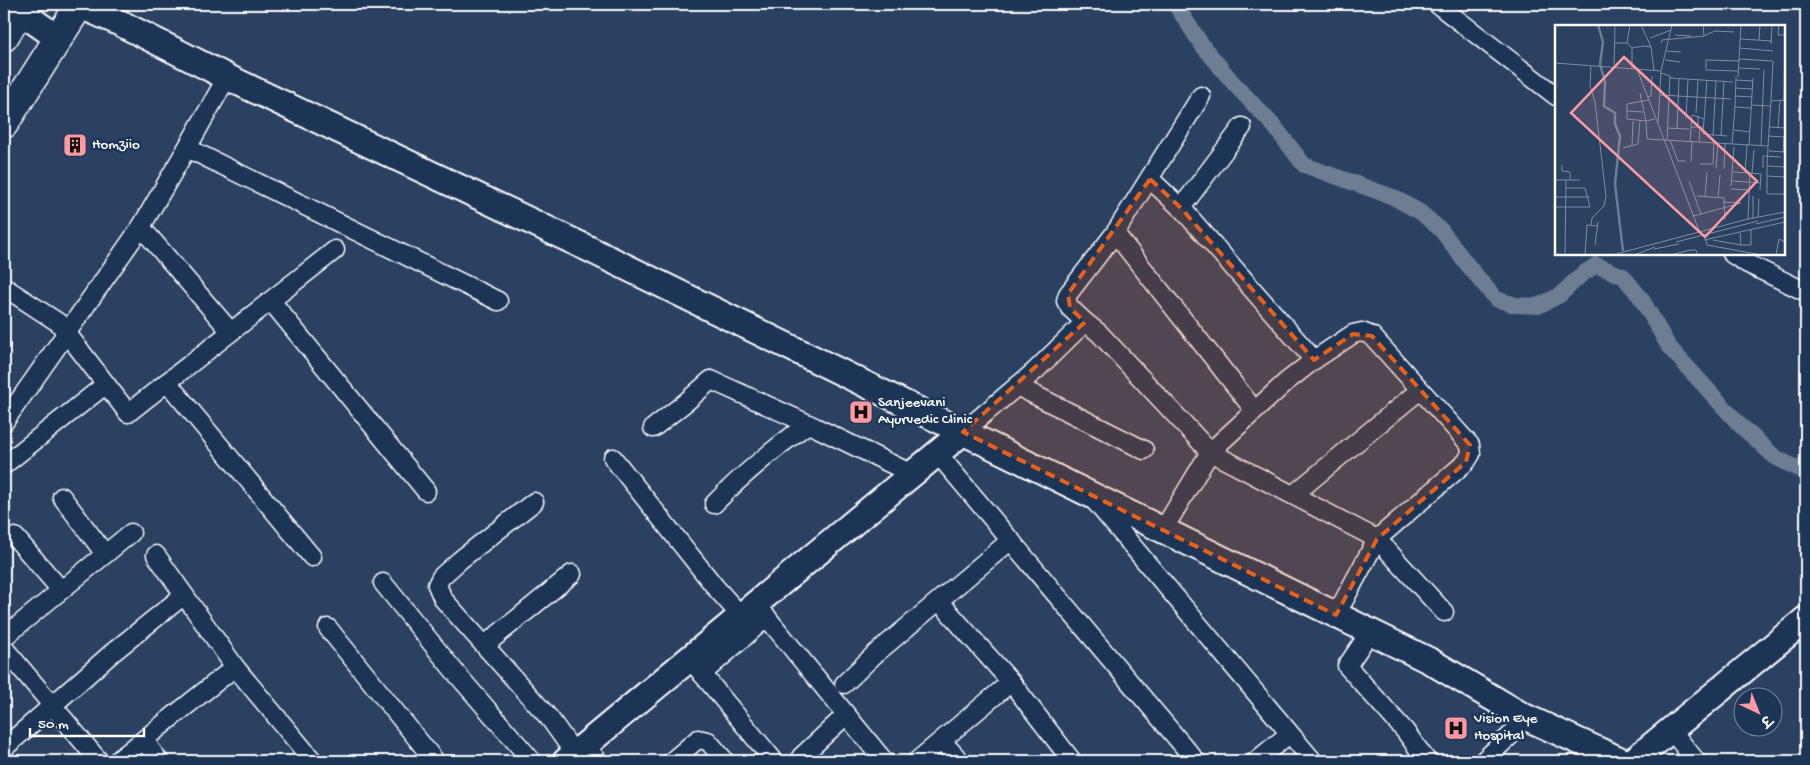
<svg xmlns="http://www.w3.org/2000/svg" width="1810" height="765" viewBox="0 0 1810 765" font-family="'Gochi Hand','Playpen Sans Deva',sans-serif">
  <rect width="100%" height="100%" fill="#2a4161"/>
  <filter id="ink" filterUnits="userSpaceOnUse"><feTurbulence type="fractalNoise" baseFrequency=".02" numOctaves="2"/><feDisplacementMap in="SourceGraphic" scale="10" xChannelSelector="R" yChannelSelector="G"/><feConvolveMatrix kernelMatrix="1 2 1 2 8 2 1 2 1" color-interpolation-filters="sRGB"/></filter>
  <g filter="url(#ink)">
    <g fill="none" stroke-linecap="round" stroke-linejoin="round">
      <polyline stroke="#6d7d92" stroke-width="16" points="1175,4 1202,45 1235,85 1274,126 1304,165 1393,197 1420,212 1441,230 1466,263 1496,299 1515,305 1538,306 1560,295 1580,276 1596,265 1623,276 1641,298 1669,347 1740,425 1775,457 1806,473"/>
      <g stroke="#fff" stroke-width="21">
        <g id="street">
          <polyline points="1437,4 1556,96"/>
          <polyline points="227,77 187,148 498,301"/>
          <polyline points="1201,96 1115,233 1255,411"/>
          <polyline points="1150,179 1184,211 1314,360"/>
          <polyline points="1181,208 1242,127"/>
          <polyline points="141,227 231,332"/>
          <polyline points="1732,254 1746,263 1806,292"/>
          <polyline points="4,287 59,323 128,413 335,250"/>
          <polyline points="271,301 426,491"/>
          <polyline points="1085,322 1070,308 1066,301 1068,294 1115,233"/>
          <polyline points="167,382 312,557"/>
          <polyline points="1017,386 1144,450"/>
          <polyline points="4,422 141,227 187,148"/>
          <polyline points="653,428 686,402 711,380 815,427 912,474"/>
          <polyline points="963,432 1035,371 1085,322 1099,333 1210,452 1286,382 1314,360 1353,334 1362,332 1372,336 1470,445 1471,454 1466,462 1377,539 1336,615"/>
          <polyline points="937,453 1196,761"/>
          <polyline points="613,458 716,588 741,616"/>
          <polyline points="4,465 105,385"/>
          <polyline points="1293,495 1420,390"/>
          <polyline points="62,497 105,554"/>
          <polyline points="1093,499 1313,761"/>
          <polyline points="534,502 460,560 441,577 437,585 443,599 550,719 575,754"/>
          <path d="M714,504C743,474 775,448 808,424"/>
          <polyline points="1163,530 1210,452 1377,539 1444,612"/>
          <polyline points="15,537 61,590"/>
          <polyline points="156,555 235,667 313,761"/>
          <polyline points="383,583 455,672 532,761"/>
          <polyline points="939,601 1011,682 1072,761"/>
          <polyline points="756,604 884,761"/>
          <polyline points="328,628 435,761"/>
          <polyline points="1370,632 1347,666 1405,731 1427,761"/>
          <polyline points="4,637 131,533"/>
          <polyline points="485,645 572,574"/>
          <polyline points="4,648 99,761"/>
          <polyline points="690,659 774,761"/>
          <polyline points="702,674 767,617"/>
          <polyline points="844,684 874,655 1011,540"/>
          <polyline points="1671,730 1696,761"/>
          <polyline points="144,740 159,761"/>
          <polyline points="942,741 960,761"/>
          <polyline points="585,745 598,761"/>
          <polyline points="4,748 112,653 184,595"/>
          <polyline points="117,761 235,667"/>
          <polyline points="672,761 698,739 708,741 725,761"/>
          <polyline points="805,761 801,757 846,715"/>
          <polyline points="917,761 1011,682"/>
          <polyline points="1256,761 1289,734"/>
          <polyline points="1483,761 1513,733 1523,716"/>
        </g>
      </g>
      <g stroke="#fff" stroke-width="29">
        <g id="secondary">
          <polyline points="9,4 58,38"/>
          <polyline points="77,4 120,23 227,77 587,248 963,432 1430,661 1523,716 1622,761"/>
          <polyline points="566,761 963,432"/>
          <polyline points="1633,761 1806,619"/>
        </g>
      </g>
      <g stroke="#fff" stroke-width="31">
        <g id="highway">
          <polyline points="4,37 25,4"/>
          <polyline points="4,124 80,4"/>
        </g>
      </g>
      <use href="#street" stroke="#1d3557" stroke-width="18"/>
      <use href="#secondary" stroke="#1d3557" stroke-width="25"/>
      <use href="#highway" stroke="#1d3557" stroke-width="28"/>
    </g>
  </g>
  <path fill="#e96118" fill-opacity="0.2" stroke="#e96118" stroke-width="4" stroke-dasharray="10 6" stroke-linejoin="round" d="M1150,179L1181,208L1314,360L1353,334L1372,336L1470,445L1466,462L1377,539L1336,615L963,432L1085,322L1070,308L1068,294Z"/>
  <defs>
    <g id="building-square" transform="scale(1.25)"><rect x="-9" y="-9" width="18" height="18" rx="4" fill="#ff9aa2" stroke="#1d3557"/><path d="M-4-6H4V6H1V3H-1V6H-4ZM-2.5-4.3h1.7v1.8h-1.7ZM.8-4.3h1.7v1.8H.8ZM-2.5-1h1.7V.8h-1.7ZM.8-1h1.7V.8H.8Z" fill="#111"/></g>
    <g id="hospital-square" transform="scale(1.25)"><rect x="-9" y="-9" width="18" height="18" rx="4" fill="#ff9aa2" stroke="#1d3557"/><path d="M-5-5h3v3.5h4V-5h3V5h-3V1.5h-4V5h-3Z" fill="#111"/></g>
  </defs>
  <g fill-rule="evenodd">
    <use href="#building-square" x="75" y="145"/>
    <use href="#hospital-square" x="861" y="412"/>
    <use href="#hospital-square" x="1456" y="728"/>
  </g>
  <g text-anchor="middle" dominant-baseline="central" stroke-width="5" stroke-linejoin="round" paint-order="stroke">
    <g font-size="15" fill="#fff" stroke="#1d3557" text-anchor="start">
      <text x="92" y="145">Homziio</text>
      <text x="878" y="403">Sanjeevani<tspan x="878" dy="17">Ayurvedic Clinic</tspan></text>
      <text x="1474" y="719">Vision Eye<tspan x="1474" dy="17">Hospital</tspan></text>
    </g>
  </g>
  <g transform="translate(1555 25)">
    <rect width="230" height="230" fill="#2a4161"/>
    <path fill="none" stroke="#6d7d92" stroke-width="2.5" d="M43,0L48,17L45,39L50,57L49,81L60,88V99L65,111L60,159L68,226"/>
    <path fill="none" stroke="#7f8da0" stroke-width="1" d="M86,0L96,22M224,0L223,10H230M120,10L136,11M149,11L160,6L179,7M95,13L116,5M185,14L217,16M204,15L205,0M59,18H72L77,23M72,18L75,0M106,18L107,15L149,11L148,0M216,19L217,0M184,23L218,26M111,26L126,27M184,34L186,0M110,35L125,37M0,38L106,46L117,0M59,43L60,0M183,43L205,44M77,44V23L89,21L96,22L99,45M82,44L145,208M183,46L151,45V35L184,36M106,48L115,51L112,115M183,52L184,34L218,36L216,76M115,53L178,57M152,55L148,109L172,111M181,55L198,56M181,63L197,64M85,68L91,96L100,94M105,70L176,74M180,71L197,72M92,72L96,71L97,51M93,75L72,79V94L91,96L92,114L213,121L216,76L230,75M229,75L230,6M196,80L215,81M180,82L181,52M72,86L88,87M141,88L143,55M131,93L133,54M103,98L106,46M136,102H143V90M214,102L230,103M112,103L134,104M223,103L225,76M122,104L124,54M179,105L195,107M158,111L161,56M166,111L169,56M213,111L230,112M115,115L123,136H131M135,116L137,90L149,94M144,117L145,103L148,101M177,118L180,82L196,83M77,120L78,96M194,120L198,53M206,121L209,45M213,121L212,141L230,142M68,123L83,119L85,96M214,126L230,127M228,127L229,112M136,137L137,116M145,139H158L159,117M7,140V146L15,147V155M212,141V169H230M161,143L163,118M208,143V131L226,132M169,144L170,118M178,147L195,148L193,194M190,148L192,120M195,148L206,149L205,165M197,148L199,125M212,151L230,152M0,155H25M134,156L146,189L138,191M177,156L206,158M176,161L179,122M176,164L194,165M142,171L169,173L170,195M198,171V193M0,172H35M150,172L152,147M163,173L165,150M168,177L186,178M0,182H35L30,163H11M146,189L186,178M203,192L204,174M201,199L230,192M36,200L37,193L49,181L51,171L40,77L35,61L36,41M149,215L230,197M151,215L152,220L207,230M158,215L186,220L185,208M121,217L203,196M40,220L43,197M186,220H196V205M99,224L124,219M10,230L11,155M30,230L32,200L42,201M57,230L193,194L230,187M79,230L100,222M115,230L135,225H141L143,230M221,230L224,214L230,217"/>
    <path fill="#ff9aa2" fill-opacity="0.15" stroke="#ff9aa2" stroke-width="2.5" d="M69,32L202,156L150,212L16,88Z"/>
    <rect width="230" height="230" fill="none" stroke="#fff" stroke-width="2.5"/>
  </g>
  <rect width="1810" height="765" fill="none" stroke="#1d3557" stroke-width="20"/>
  <rect x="10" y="10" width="1790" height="745" fill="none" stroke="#fff" stroke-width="2" filter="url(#ink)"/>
  <g transform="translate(1758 712) rotate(137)"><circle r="24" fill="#1d3557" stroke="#77869a"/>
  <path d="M0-4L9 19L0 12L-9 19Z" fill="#ff9aa2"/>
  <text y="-8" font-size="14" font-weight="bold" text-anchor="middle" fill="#ffffff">उ</text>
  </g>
  <path d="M30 728v8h114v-8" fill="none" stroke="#ffffff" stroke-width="2.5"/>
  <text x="38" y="728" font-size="15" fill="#ffffff" stroke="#1d3557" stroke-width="4" paint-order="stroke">50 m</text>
</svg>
